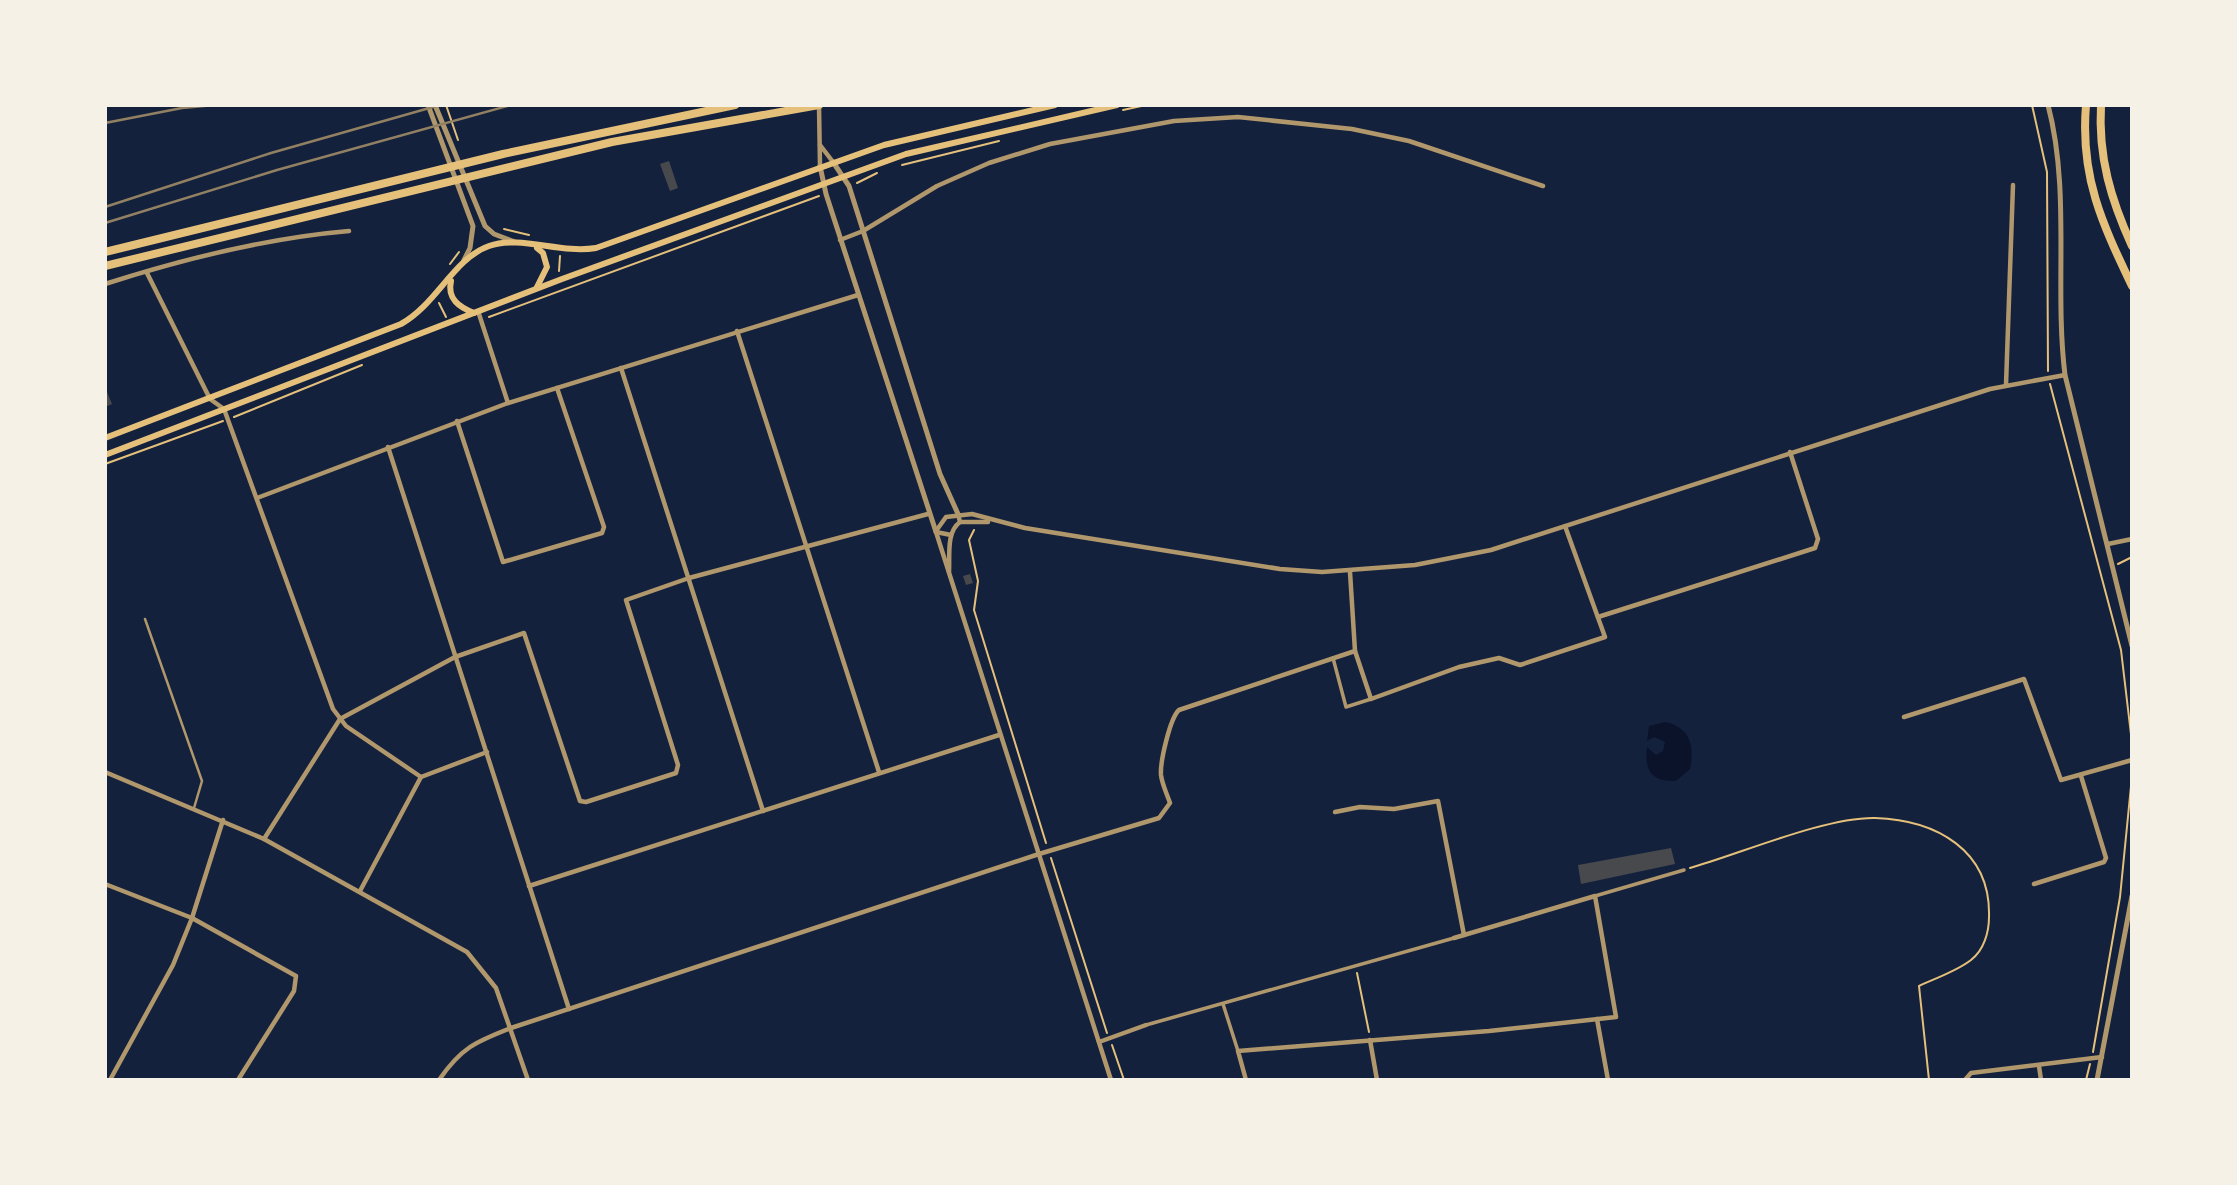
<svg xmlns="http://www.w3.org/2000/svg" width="2237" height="1185" viewBox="0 0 2237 1185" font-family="Rubik,sans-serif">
  <rect width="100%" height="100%" fill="#14213d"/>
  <path fill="#0b132b" d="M1665,722C1690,727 1695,746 1690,769L1676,781C1651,782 1644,770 1647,747L1656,755L1663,751L1665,742L1654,737L1647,741L1649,726Z"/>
  <g fill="#48494c">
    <polygon points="669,161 678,188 670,191 660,164"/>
    <polygon points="107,392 112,404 105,407 105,393"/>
    <polygon points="970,574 973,583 966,585 963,576"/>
    <polygon points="1671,848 1675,864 1581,884 1578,865"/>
  </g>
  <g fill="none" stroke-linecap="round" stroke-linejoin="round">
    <g stroke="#e5c07b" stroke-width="2">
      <polyline points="446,105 458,140"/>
      <polyline points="2032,105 2047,172 2048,371"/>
      <polyline points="1123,110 1146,105"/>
      <polyline points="902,165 999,141"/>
      <polyline points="857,183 877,173"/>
      <polyline points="504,229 529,235"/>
      <polyline points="450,264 459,252"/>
      <polyline points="559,271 560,256"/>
      <polyline points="439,303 446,317"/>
      <polyline points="489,317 819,196"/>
      <polyline points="2050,384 2121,650 2132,743"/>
      <polyline points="234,417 362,365"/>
      <polyline points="105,464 223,421"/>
      <polyline points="974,530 969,540 978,581 974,610 1046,843"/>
      <polyline points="2118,564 2132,557"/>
      <polyline points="1051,858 1107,1033"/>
      <path d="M1690,868C1740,854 1825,817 1875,818C1936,820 1991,850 1989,917C1989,932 1984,950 1971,960C1957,971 1936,978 1919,986L1929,1080"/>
      <polyline points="1357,973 1369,1032"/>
      <polyline points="1112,1045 1124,1080"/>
      <polyline points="2093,1052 2120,897 2132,776"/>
      <polyline points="2086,1080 2090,1064"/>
    </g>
    <polyline stroke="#b1986c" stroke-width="2.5" points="145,619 202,781 194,808"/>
    <g stroke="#b1986c" stroke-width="3.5">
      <polyline points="1333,658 1346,707 1371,699"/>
      <polyline points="1595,896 1684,870"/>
      <polyline points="1223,1004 1238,1051"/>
      <polyline points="1146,1025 1454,938"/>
    </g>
    <g stroke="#b1986c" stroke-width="4.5">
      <polyline points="819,106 820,166"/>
      <polyline points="820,145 833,162"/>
      <polyline points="840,240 863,231 937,186 989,163 1050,144 1174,121 1238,117 1352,129 1409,141 1543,186"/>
      <polyline points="147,273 210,399 224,409 333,709 346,726 421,777"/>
      <path d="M105,284C183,259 267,238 349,231"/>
      <polyline points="478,311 508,403"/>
      <polyline points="737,331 879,772"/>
      <polyline points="621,368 763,811"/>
      <polyline points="2006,385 2013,185"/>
      <polyline points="457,421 503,562 602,533 604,527 557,388"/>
      <polyline points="388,447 569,1009"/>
      <polyline points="257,498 508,403 858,295"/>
      <polyline points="960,522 988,522"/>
      <polyline points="936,531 946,517 972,514 1025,528 1280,569 1322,572 1415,565 1491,550 1990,389 2065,375"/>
      <polyline points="936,532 1111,1080"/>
      <polyline points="936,532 951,535"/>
      <polyline points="2108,544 2132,539"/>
      <path d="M949,572C950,556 946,532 960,522L958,514"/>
      <polyline points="1350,572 1355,651 1371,699 1459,667 1499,658 1520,665 1605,637 1565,526"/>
      <polyline points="1598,617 1815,548 1818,539 1790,452"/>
      <polyline points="1904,717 2024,679 2061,780 2132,760"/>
      <polyline points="105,772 264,839 467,952 496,988 528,1080"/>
      <polyline points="1335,812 1360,807 1394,809 1438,801 1464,935"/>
      <polyline points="264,839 340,719 455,657 524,633 580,801 586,802 676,773 678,765 626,600 689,578 928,514"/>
      <polyline points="105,884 192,918 296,976 294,991 238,1080"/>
      <polyline points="2034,884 2104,862 2106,858 2081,776"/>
      <polyline points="529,886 999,735"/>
      <polyline points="360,891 421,777 487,752"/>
      <polyline points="1597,1019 1608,1080"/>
      <polyline points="1370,1040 1377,1080"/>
      <polyline points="1099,1042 1146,1025"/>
      <polyline points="2039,1066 2041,1080"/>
      <polyline points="110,1080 173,965 192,918 223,820"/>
      <path d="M439,1080C461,1048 475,1042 511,1028L1039,854L1159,818L1170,803C1167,794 1162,784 1161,775C1160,762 1170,718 1179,710L1355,651"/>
      <polyline points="1246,1080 1238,1051 1489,1031 1616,1017 1595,896 1454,938"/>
      <polyline points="1965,1080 1971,1073 2102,1057"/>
    </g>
    <g stroke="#b1986c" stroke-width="5">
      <polyline points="428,105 473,226 470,248 464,260"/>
      <polyline points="435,105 485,226 494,234 515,242"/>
      <path d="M2048,105C2071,192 2054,286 2065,375L2132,646"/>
      <polyline points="833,162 849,186 940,474 958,514"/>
      <polyline points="820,166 826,194 936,532"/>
      <polyline points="2097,1080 2132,896"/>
    </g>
    <g stroke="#e5c07b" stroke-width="6">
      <polyline points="537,248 543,253 547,267 537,287"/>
      <path d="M451,281C447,299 459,307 474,313"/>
      <path d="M105,438L401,324C436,305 454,258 489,246C521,235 560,254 596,248L884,145L1055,105"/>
      <polyline points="105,455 562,279 906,154 1117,105"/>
    </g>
    <g stroke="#e5c07b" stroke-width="8">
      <path d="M2086,105C2080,177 2102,223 2132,286"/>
      <path d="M2101,105C2098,157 2111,200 2132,246"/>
      <polyline points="105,252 503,154 735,105"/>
      <polyline points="105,266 612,142 819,105"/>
    </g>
    <g stroke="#918062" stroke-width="2.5">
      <polyline points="105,123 182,108 215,105"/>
      <polyline points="105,207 271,153 440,105"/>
      <polyline points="105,223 277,170 511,105"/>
    </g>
  </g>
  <rect width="2237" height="1185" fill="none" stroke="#f6f1e7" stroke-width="214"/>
</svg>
